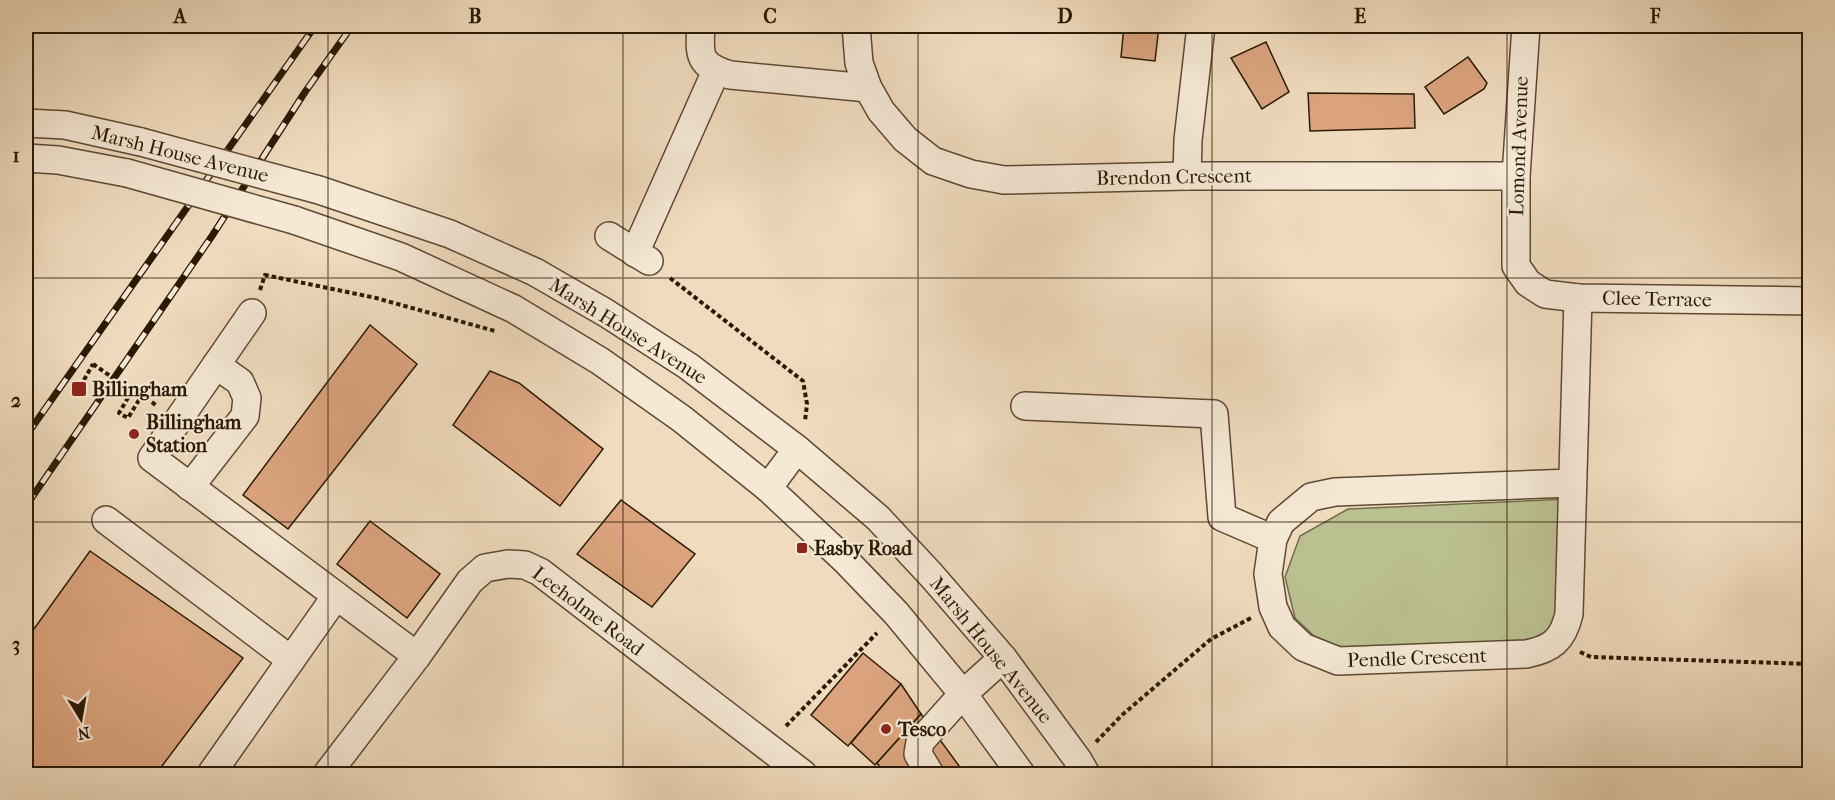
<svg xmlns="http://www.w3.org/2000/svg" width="1835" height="800" viewBox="0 0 1835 800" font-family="'IM FELL French Canon',serif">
  <rect width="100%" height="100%" fill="#f0dbbe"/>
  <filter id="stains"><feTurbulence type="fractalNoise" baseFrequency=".00333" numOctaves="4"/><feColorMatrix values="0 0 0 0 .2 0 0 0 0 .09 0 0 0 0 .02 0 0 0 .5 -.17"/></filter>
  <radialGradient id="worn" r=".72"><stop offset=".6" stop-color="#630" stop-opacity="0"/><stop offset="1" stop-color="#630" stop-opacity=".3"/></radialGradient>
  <polygon fill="#bbc090" stroke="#726d4a" stroke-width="1.5" points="1569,499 1569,595 1547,632 1517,649 1333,654 1295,618 1285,577 1300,536 1348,509"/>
  <g fill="#dba47e" stroke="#2a1a04" stroke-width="1.5">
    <polygon points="1124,26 1159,26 1155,61 1121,57"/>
    <polygon points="1266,42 1289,92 1262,109 1231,58"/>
    <polygon points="1468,57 1487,83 1484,89 1444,114 1425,87"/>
    <polygon points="1308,93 1414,94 1415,128 1310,131"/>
    <polygon points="370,325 417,364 288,529 243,495"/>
    <polygon points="490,371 519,383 603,449 560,506 453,425"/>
    <polygon points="621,500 695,554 652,607 577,554"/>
    <polygon points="370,521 440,574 407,618 337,564"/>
    <polygon points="90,551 243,658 156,774 26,774 26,640"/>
    <polygon points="863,653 901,684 848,746 811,715"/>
    <polygon points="901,684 921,714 875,765 851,743"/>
    <polygon points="921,714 965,774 885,774 877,763"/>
  </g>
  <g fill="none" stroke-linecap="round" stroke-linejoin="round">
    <g stroke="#5c4a32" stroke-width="30">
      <g id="minor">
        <path d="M701,26C699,55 698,65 730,75L868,88"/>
        <polyline points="856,26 859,63 868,88 881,111 905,139 933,161 971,174 1004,180 1187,176 1516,176"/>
        <polyline points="1526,26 1516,176 1516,266 1528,283 1545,294 1578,298 1810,301"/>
        <polyline points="26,123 65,125 141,142"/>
        <polyline points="26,158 58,160 127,173"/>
        <polyline points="1187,176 1188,140 1201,26"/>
        <polyline points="319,190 450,234 535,272 606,313 688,366 797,449 878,518 932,576 1003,658 1078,760 1086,774"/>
        <polyline points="294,220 401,257 514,309 600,361 682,419 768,488 846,561 896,613 963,694 1021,774"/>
        <polyline points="609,236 649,261"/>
        <polyline points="635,253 716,71"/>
        <polyline points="252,313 152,458 417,656"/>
        <polyline points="1025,406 1214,414 1222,517 1273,539"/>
        <path d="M1572,483L1335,492L1311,497L1281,522L1273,539L1268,574L1273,607L1282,627L1303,647L1338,661L1526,654C1552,649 1563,640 1569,614L1578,298"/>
        <polyline points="190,487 245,416 247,398 240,382 216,365"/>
        <polyline points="768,488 797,449"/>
        <polyline points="106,520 291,660"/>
        <polyline points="211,774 336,596"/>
        <polyline points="327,774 417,656 470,581 485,568 508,564 525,565 540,572 803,774"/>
        <polyline points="930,774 918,754 920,742 963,694 1003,658"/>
      </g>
    </g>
    <g stroke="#2a1a04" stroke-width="4" stroke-dasharray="4.5 3" stroke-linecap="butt">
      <polyline points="670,278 803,381 807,404 805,421"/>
      <polyline points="260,290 265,275 376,298 495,331"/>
      <polyline points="84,380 93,364"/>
      <polyline points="132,391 119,413 128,418 142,395 157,406"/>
      <polyline points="1580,652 1591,657 1810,664"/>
      <polyline points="786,726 877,633"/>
      <polyline points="1096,742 1122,715 1211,639 1251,618"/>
    </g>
    <use href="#minor" stroke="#f5e8d5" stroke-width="27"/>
    <g stroke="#2a1a04" stroke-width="7">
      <g id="rail">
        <polyline points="26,436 315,26"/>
        <polyline points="26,506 212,236 305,92 352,26"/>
      </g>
    </g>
    <use href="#rail" stroke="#f5e8d5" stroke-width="4.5" stroke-dasharray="14" stroke-linecap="butt"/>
    <g stroke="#5c4a32" stroke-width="30" stroke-linecap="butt">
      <g id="minor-bridge">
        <polyline points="141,142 319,190"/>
        <polyline points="127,173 294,220"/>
      </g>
    </g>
    <polyline stroke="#2a1a04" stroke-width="4" stroke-dasharray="4.5 3" stroke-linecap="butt" points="93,364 132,391"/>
    <use href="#minor-bridge" stroke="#f5e8d5" stroke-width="27"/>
  </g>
  <path fill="none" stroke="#2a1a04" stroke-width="1.5" stroke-opacity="0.55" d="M328,26V774M623,26V774M918,26V774M1212,26V774M1507,26V774M26,278H1810M26,522H1810"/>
  <g fill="#8f2418" stroke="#f5e8d5" stroke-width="2">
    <rect x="71" y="381" width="16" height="16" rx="3"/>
    <circle cx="134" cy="434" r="6"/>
    <rect x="796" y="542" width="12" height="12" rx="3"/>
    <circle cx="886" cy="729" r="6"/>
  </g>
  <g text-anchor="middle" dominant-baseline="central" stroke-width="4.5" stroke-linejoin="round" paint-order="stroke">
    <g font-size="20" fill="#2a1a04" stroke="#f5e8d5">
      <text transform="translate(1519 146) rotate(-88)">Lomond Avenue</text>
      <text transform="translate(180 154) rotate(14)">Marsh House Avenue</text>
      <text transform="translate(1174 177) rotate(-1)">Brendon Crescent</text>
      <text transform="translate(1657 299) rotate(1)">Clee Terrace</text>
      <text transform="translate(628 331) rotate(32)">Marsh House Avenue</text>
      <text transform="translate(588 611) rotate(37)">Leeholme Road</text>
      <text transform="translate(991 650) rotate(51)">Marsh House Avenue</text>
      <text transform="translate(1417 658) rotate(-2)">Pendle Crescent</text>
    </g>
    <g font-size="20" font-weight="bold" fill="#2a1a04" stroke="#f5e8d5" text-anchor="start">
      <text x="92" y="389">Billingham</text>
      <text x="146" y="422">Billingham<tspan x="146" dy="23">Station</tspan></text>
      <text x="814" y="548">Easby Road</text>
      <text x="898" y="729">Tesco</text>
    </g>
  </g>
  <rect width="1835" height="800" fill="none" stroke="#f0dbbe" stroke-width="66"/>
  <g transform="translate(81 719) rotate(169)" stroke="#f5e8d5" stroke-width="4.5" paint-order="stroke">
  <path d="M0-4.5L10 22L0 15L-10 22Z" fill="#2a1a04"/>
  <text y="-9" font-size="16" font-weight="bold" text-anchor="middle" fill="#2a1a04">N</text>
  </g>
  <rect x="33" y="33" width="1769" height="734" fill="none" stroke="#2a1a04" stroke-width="2"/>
  <g font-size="20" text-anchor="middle" font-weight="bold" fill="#2a1a04">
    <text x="180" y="23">A</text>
    <text x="475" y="23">B</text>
    <text x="770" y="23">C</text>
    <text x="1065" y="23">D</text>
    <text x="1360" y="23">E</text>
    <text x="1655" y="23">F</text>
    <text x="16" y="162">1</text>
    <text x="16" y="407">2</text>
    <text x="16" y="651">3</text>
  </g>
  <rect width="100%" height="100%" filter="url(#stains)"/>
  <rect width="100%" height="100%" fill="url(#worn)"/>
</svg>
